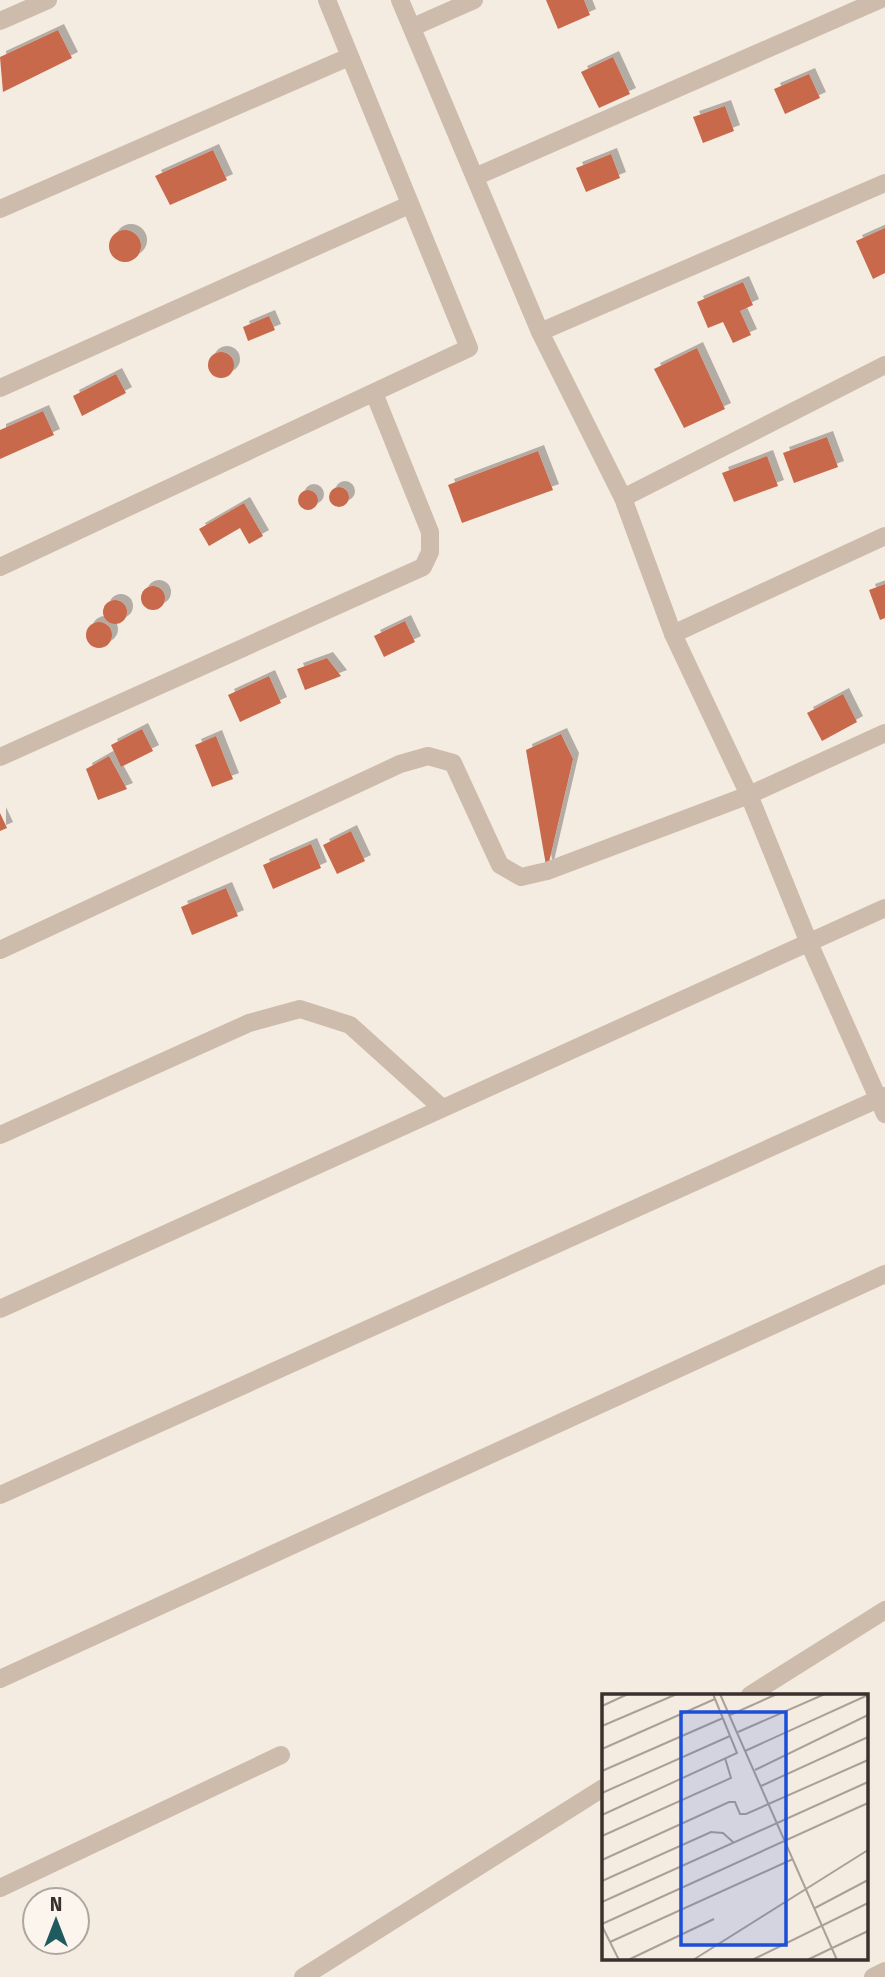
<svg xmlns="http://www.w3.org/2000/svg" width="885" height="1977" viewBox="0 0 885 1977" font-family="'Fira Sans',sans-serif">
  <defs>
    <filter id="shadow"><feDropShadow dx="6" dy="-6" stdDeviation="0" flood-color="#0004"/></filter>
  </defs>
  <rect width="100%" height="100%" fill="#f4ebe1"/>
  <g fill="#c8694b" filter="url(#shadow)">
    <polygon points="546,0 584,0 590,15 558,29"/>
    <polygon points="58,30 72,58 3,92 0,57"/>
    <polygon points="613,57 630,94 599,108 581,72"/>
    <polygon points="809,74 820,98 785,114 774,89"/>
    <polygon points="725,106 734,131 703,143 693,117"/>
    <polygon points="213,150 227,180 170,205 155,176"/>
    <polygon points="611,154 620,178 586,192 576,168"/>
    <polygon points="885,228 885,273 873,279 856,241"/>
    <circle cx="125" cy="246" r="16"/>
    <polygon points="743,282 753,305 740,311 751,335 733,343 723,322 708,328 697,302"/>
    <polygon points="269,316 275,330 248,341 243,327"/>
    <polygon points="697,348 725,409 684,428 654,369"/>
    <circle cx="221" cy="365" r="13"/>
    <polygon points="116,374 126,393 82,416 73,396"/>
    <polygon points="43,411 54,435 0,459 0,430"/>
    <polygon points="827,437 838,467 794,483 783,453"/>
    <polygon points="538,451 553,490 462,523 448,485"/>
    <polygon points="767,456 778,486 734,502 722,473"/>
    <circle cx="339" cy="497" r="10"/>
    <circle cx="308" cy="500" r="10"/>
    <polygon points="244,503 263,536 249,544 240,528 209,546 199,529"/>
    <polygon points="885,584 885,618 880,620 869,590"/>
    <circle cx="153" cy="598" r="12"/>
    <circle cx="115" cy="612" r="12"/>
    <polygon points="405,621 415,642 384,657 374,636"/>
    <circle cx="99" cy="635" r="13"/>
    <polygon points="327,658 341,676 305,690 297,669"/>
    <polygon points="269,676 281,703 240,722 228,695"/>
    <polygon points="843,694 857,722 822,741 807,713"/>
    <polygon points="142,729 153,751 121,767 111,745"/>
    <polygon points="561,734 573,759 547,871 526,750"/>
    <polygon points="216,736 233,779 212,787 195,745"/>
    <polygon points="109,756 127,789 98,800 86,769"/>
    <polygon points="0,813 7,828 0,831"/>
    <polygon points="351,831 365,861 337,874 323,845"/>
    <polygon points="311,844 321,868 273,889 263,865"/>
    <polygon points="226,888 238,916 192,935 181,907"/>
  </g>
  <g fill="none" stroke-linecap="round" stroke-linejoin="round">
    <g stroke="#cdbbac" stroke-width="18">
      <polyline points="0,21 48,0"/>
      <polyline points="413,27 474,0"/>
      <polyline points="477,176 879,0"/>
      <polyline points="0,209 349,57"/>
      <polyline points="540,332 885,183"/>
      <polyline points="0,388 409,205"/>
      <polyline points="623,498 885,365"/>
      <polyline points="0,567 469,348 327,0"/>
      <polyline points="673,634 885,536"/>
      <polyline points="0,757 423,567 430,552 430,532 374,393"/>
      <polyline points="0,950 400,764 428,756 453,763 500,865 521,877 547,871 749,795 885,733"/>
      <polyline points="0,1135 249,1023 300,1009 350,1025 442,1108"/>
      <polyline points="0,1309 885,908"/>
      <polyline points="0,1495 885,1096"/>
      <polyline points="0,1679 885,1274"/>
      <polyline points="0,1888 281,1755"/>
      <polyline points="873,1977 885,1971"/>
    </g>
    <g stroke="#cdbbac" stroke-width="18">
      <polyline points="400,0 540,332 623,498 673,634 749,795 809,943 885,1114"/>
      <polyline points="750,1695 885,1610"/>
      <polyline points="303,1977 603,1788"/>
    </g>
  </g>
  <g transform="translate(602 1694)">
    <rect width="266" height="266" fill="#f4ebe1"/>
    <path fill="none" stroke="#aaa098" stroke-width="2" d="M118,0L235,266M0,12L26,0M128,21L175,0M0,32L75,0M136,38L223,0M0,55L113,5M143,57L266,1M153,76L266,21M0,77L121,24M159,92L266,43M0,99L128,42M0,121L135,59L111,0M0,142L129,84L123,64M0,166L127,108H133L138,120H144L266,66M0,187L109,138L121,139L131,148M0,208L266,88M213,214L266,186M0,230L266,109M0,232L17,266M8,248L191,165M26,266L112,225M91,266L266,156M150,266L266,209M205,266L266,237"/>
    <path fill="#1d4ed8" fill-opacity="0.15" stroke="#1d4ed8" stroke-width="3.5" d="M79,18H184V251H79Z"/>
    <rect width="266" height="266" fill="none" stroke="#3b302b" stroke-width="3.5"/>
  </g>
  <g transform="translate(56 1921)"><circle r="33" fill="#fbf5ee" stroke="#aea6a0" stroke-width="2"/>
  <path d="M0-5L12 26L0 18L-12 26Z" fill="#1f5a5e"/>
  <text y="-10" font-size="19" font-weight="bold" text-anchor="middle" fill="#3b302b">N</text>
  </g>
</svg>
